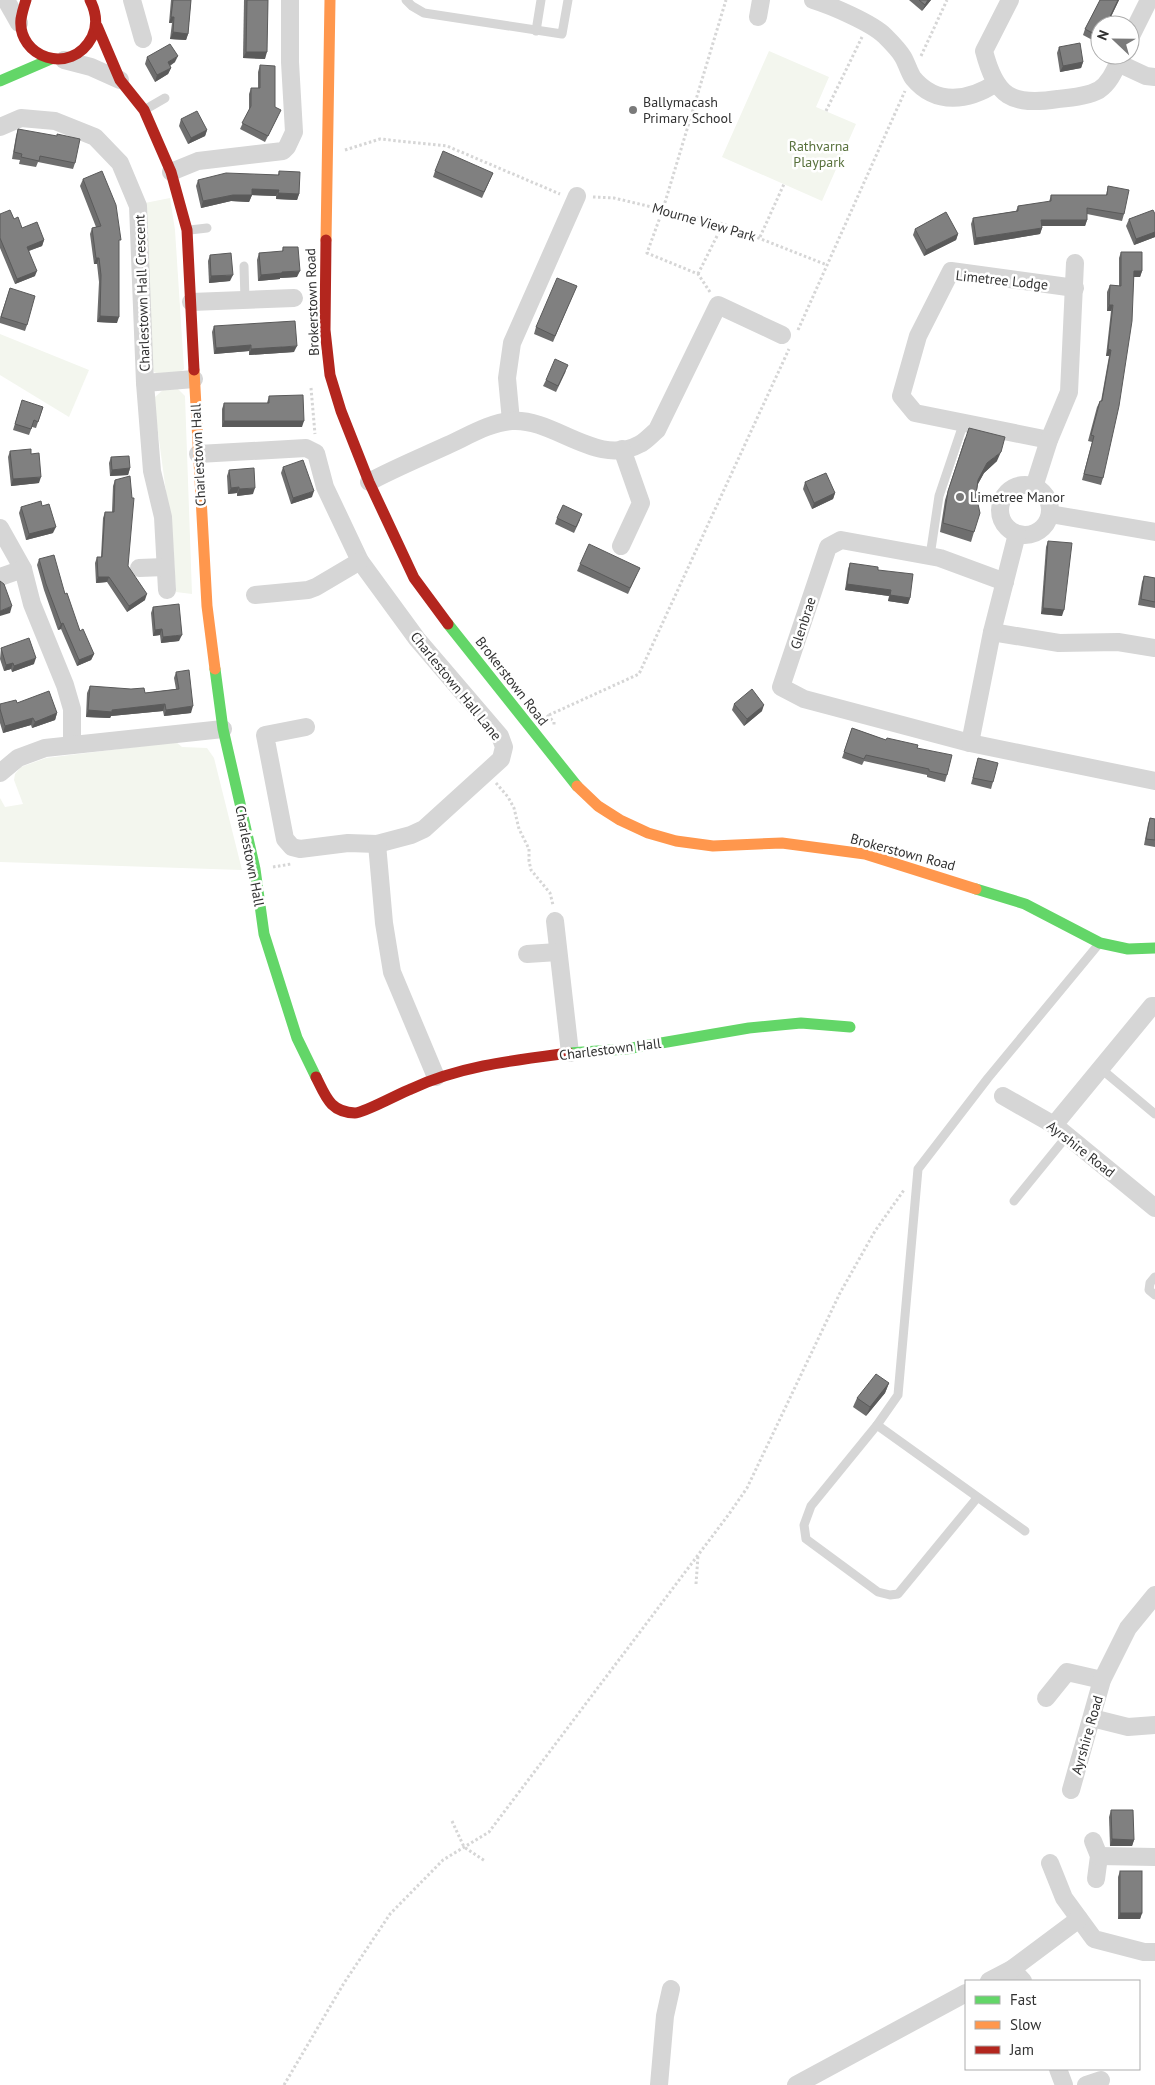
<svg xmlns="http://www.w3.org/2000/svg" width="1155" height="2085" viewBox="0 0 1155 2085" font-family="'PT Sans',sans-serif">
  <rect width="100%" height="100%" fill="#fff"/>
  <g fill="#f3f6ee">
    <polygon points="769,51 829,77 816,107 856,124 822,201 722,157"/>
    <path d="M170,198L175,230L184,369C175,377 165,377 154,372L151,364L145,203Z"/>
    <polygon points="0,334 89,370 69,417 0,375"/>
    <polygon points="178,389 185,396 192,594 176,592 173,544 155,410 155,397 163,390"/>
    <polygon points="176,742 182,747 207,748 214,758 242,870 0,862 0,798 5,807 23,804 14,780 15,774 21,767 46,758"/>
  </g>
  <g fill="none" stroke-linecap="round" stroke-linejoin="round">
    <g stroke="#d6d6d6" stroke-width="3" stroke-dasharray="2.5 2.5" stroke-linecap="butt">
      <polyline points="921,56 947,0"/>
      <polyline points="826,111 862,37"/>
      <polyline points="345,150 380,139 447,146 560,194"/>
      <polyline points="593,197 614,198 723,224 827,265"/>
      <polyline points="760,237 784,184"/>
      <polyline points="698,274 723,224"/>
      <polyline points="710,292 698,274 647,253 663,209 726,0"/>
      <polyline points="798,330 905,91"/>
      <polyline points="311,388 315,434"/>
      <polyline points="547,715 554,722 554,726"/>
      <polyline points="549,715 639,674 789,349"/>
      <polyline points="496,783 508,797 514,808 519,829 529,849 529,861 531,870 550,893 553,905"/>
      <polyline points="273,867 291,864"/>
      <polyline points="696,1584 698,1556"/>
      <polyline points="452,1821 464,1847 485,1861"/>
      <polyline points="284,2085 344,1983 390,1914 443,1860 489,1832 729,1514 747,1488 840,1293 875,1231 904,1190"/>
    </g>
    <g stroke="#d6d6d6" stroke-width="9">
      <polyline points="406,0 412,6 424,13 562,34 568,0"/>
      <polyline points="536,31 541,0"/>
      <polyline points="146,109 165,98"/>
      <polyline points="190,230 207,228"/>
      <polyline points="244,266 245,300"/>
      <polyline points="930,556 939,496 964,422"/>
      <polyline points="1100,1068 1155,1114"/>
      <polyline points="1014,1201 1067,1136"/>
      <polyline points="1155,1277 1150,1283 1149,1290 1155,1295"/>
      <polyline points="877,1425 811,1506 804,1525 806,1539 878,1592 890,1595 898,1594 977,1498"/>
      <polyline points="1025,1531 877,1425 898,1395 918,1169 988,1078 1098,945"/>
    </g>
    <g stroke="#d6d6d6" stroke-width="18">
      <polyline points="6,0 19,23"/>
      <polyline points="132,0 143,39"/>
      <path d="M813,0C832,6 872,23 885,36C891,42 899,50 903,57C907,64 909,72 913,78C936,106 969,101 996,83"/>
      <path d="M1010,0L984,51C996,97 1011,106 1058,99C1070,98 1088,96 1099,90C1111,82 1116,67 1122,55"/>
      <polyline points="758,17 761,0"/>
      <polyline points="1130,38 1149,0"/>
      <polyline points="64,60 91,67 120,80"/>
      <polyline points="1118,63 1146,76 1155,77"/>
      <polyline points="0,127 21,118 55,121 95,137 120,163 138,206 145,383 194,379"/>
      <polyline points="171,172 198,161 283,151 287,147 294,132 290,62 290,0"/>
      <polyline points="191,302 294,298"/>
      <polyline points="145,383 152,471 163,517 167,590"/>
      <polyline points="511,421 507,378 512,343 577,196"/>
      <polyline points="1049,440 915,413 901,396 918,336 951,271 1075,288"/>
      <polyline points="198,454 306,448 316,453 325,487 360,561 417,639 500,736 504,747 501,759 424,829 411,835 377,844 348,843 300,849 292,847 285,839 265,735 306,727"/>
      <path d="M369,482C395,468 422,457 448,445C468,436 491,422 512,421C555,418 597,468 640,444C646,441 652,434 657,430L718,305L782,335"/>
      <circle cx="1025" cy="510" r="25"/>
      <polyline points="1034,487 1049,440 1069,392 1075,263"/>
      <polyline points="1050,514 1155,532"/>
      <polyline points="0,528 23,569 32,604 65,685 72,709 72,745"/>
      <polyline points="621,546 641,503 622,449"/>
      <polyline points="139,568 165,567"/>
      <polyline points="0,577 23,569"/>
      <polyline points="1005,582 940,558 841,540 828,547 781,687 804,699 970,743 1155,781"/>
      <polyline points="255,595 308,590 316,587 360,561"/>
      <polyline points="992,632 1059,643 1118,642 1155,648"/>
      <polyline points="970,743 992,632 1017,534"/>
      <polyline points="0,773 18,758 45,748 223,729"/>
      <polyline points="377,844 384,923 392,972 436,1077"/>
      <polyline points="555,921 570,1053"/>
      <polyline points="527,954 558,952"/>
      <polyline points="1003,1096 1054,1125 1155,1208"/>
      <polyline points="1054,1125 1152,1006 1155,1006"/>
      <polyline points="1046,1698 1067,1672 1102,1680"/>
      <polyline points="1092,1718 1128,1727 1155,1725"/>
      <polyline points="1071,1790 1102,1680 1128,1628 1155,1595"/>
      <polyline points="1093,1841 1099,1856 1096,1879"/>
      <polyline points="1099,1856 1155,1857"/>
      <polyline points="1050,1863 1064,1898 1094,1939 1144,1952 1155,1952"/>
      <polyline points="1012,1969 1023,1981"/>
      <polyline points="989,1981 1012,1969 1079,1919"/>
      <polyline points="1058,2069 1064,2085"/>
      <polyline points="659,2085 665,2016 671,1989"/>
      <polyline points="796,2085 966,1993"/>
      <polyline points="1086,2085 1101,2080"/>
    </g>
    <g stroke="#63d668" stroke-width="11">
      <polyline points="0,81 51,59"/>
      <polyline points="448,624 577,786"/>
      <polyline points="215,669 223,729 255,869 264,934 297,1038 316,1077"/>
      <polyline points="976,889 1025,904 1100,943 1128,949 1155,948"/>
      <polyline points="569,1053 626,1049 749,1028 801,1023 850,1027"/>
    </g>
    <g stroke="#ff974d" stroke-width="11">
      <polyline points="326,240 330,0"/>
      <polyline points="194,370 207,606 215,669"/>
      <polyline points="577,786 598,806 620,820 648,833 676,841 713,846 782,843 865,854 976,889"/>
    </g>
    <g stroke="#b3261e" stroke-width="11">
      <path d="M26,0C24,6 22,13 21,19C17,57 71,77 92,37C98,25 96,12 90,0"/>
      <polyline points="97,26 120,80 144,110 171,172 187,230 194,370"/>
      <polyline points="326,240 325,330 330,375 341,411 369,482 414,578 448,624"/>
      <path d="M316,1077C326,1097 330,1112 355,1113C364,1113 400,1093 411,1089C460,1066 515,1060 569,1053"/>
    </g>
  </g>
  <g fill="#6e6e6e">
    <polygon points="171,0 191,0 188,34 186,40 170,39 172,23 169,23"/>
    <polygon points="244,0 268,0 265,59 243,58"/>
    <polygon points="909,0 931,0 922,11"/>
    <polygon points="1100,0 1119,0 1107,25 1100,25 1100,40 1098,43 1083,35 1085,29"/>
    <polygon points="1059,47 1083,62 1081,68 1060,72 1057,53"/>
    <polygon points="147,57 175,62 170,66 171,68 168,74 155,82 145,64"/>
    <polygon points="260,65 278,116 265,142 240,129 249,110 249,94 251,88 258,88 258,72"/>
    <polygon points="181,119 207,130 205,136 188,144 179,126"/>
    <polygon points="18,129 75,163 73,169 38,162 36,167 19,164 20,160 12,159 16,136"/>
    <polygon points="279,171 299,194 297,200 276,199 276,196 252,195 249,202 231,201 201,208 196,186 198,180 278,175"/>
    <polygon points="435,171 493,173 482,198 433,177"/>
    <polygon points="83,179 119,246 117,323 97,322 99,282 97,264 94,264 90,234 92,228 96,227 80,186"/>
    <polygon points="1108,186 1124,214 1122,221 1087,214 1087,220 1085,226 1042,226 1042,228 1040,234 974,245 971,224 973,218 1016,211 1018,206 1049,202 1051,195 1106,195"/>
    <polygon points="0,214 14,219 22,228 44,240 42,246 29,251 35,276 15,284 0,248"/>
    <polygon points="1155,214 1155,237 1134,245 1126,226 1129,219"/>
    <polygon points="915,229 958,234 956,240 924,256 913,235"/>
    <polygon points="283,247 297,277 280,278 280,279 258,281 257,260 259,253 282,252"/>
    <polygon points="1121,252 1142,271 1140,277 1134,277 1103,478 1101,485 1082,480 1092,442 1088,441 1097,407 1100,401 1101,401 1109,356 1106,356 1111,311 1107,311 1107,292 1110,285 1119,286 1119,258"/>
    <polygon points="210,255 230,281 209,283 208,261"/>
    <polygon points="10,288 27,325 25,331 0,323 0,318"/>
    <polygon points="574,292 553,342 534,334 536,327"/>
    <polygon points="214,326 294,352 249,355 249,351 214,354 212,332"/>
    <polygon points="566,371 556,392 543,386 546,380"/>
    <polygon points="269,396 302,427 222,427 222,409 224,403 267,403"/>
    <polygon points="20,407 43,407 36,428 32,427 29,435 13,430"/>
    <polygon points="965,438 997,461 984,473 978,484 976,495 974,532 971,542 940,532 945,500"/>
    <polygon points="10,451 31,454 39,483 11,486 8,457"/>
    <polygon points="111,457 130,468 128,475 110,476 109,463"/>
    <polygon points="283,467 312,497 291,504 281,473"/>
    <polygon points="229,470 253,494 237,496 237,493 228,494 227,476"/>
    <polygon points="115,480 128,566 145,600 127,612 107,582 96,583 95,563 97,557 101,557 103,518 105,512 112,512 113,486"/>
    <polygon points="805,482 835,493 833,499 812,509 803,489"/>
    <polygon points="42,506 53,533 26,540 19,513 21,507"/>
    <polygon points="557,518 580,520 574,533 555,524"/>
    <polygon points="1048,541 1062,616 1041,614 1046,547"/>
    <polygon points="39,559 65,594 80,631 94,654 91,660 77,666 61,629 58,630 44,590 37,565"/>
    <polygon points="850,563 878,570 910,598 908,604 888,601 889,596 845,590 848,569"/>
    <polygon points="580,564 637,574 628,594 577,571"/>
    <polygon points="1144,576 1155,578 1155,608 1138,605 1142,582"/>
    <polygon points="153,607 179,641 161,643 160,635 153,636 151,613"/>
    <polygon points="1,648 34,664 12,672 11,669 4,671 0,659"/>
    <polygon points="176,672 191,713 164,716 163,711 111,716 110,718 86,717 87,693 90,686 145,693 176,689 174,678"/>
    <polygon points="17,703 57,713 55,720 32,728 31,725 3,733 0,723 0,704"/>
    <polygon points="734,704 762,711 744,726 732,710"/>
    <polygon points="852,728 886,740 917,748 947,775 945,782 927,777 927,775 864,761 862,765 842,758"/>
    <polygon points="978,758 993,782 991,789 971,784"/>
    <polygon points="1150,818 1155,819 1155,847 1144,845 1148,824"/>
    <polygon points="889,1383 885,1393 866,1416 853,1407 857,1398"/>
    <polygon points="1111,1810 1134,1840 1132,1846 1110,1846 1109,1817"/>
    <polygon points="1120,1871 1142,1913 1140,1919 1118,1919 1118,1877"/>
  </g>
  <g fill="#5a5a5a">
    <polygon points="928,0 931,0 922,11 925,5"/>
    <polygon points="1118,0 1119,0 1107,25 1106,25"/>
    <polygon points="171,17 174,17 172,23 169,23"/>
    <polygon points="173,32 188,34 186,40 170,39"/>
    <polygon points="246,52 267,52 265,59 243,58"/>
    <polygon points="178,56 175,62 165,68 168,62"/>
    <polygon points="1083,62 1081,68 1060,72 1063,66"/>
    <polygon points="171,68 168,74 155,82 157,75"/>
    <polygon points="207,130 205,136 188,144 191,138"/>
    <polygon points="252,189 279,190 276,196 250,195"/>
    <polygon points="278,193 299,194 297,200 276,199"/>
    <polygon points="233,195 252,195 249,202 231,201 201,208 203,201"/>
    <polygon points="1041,220 1087,220 1085,226 1038,226"/>
    <polygon points="1042,228 1040,234 974,245 976,238"/>
    <polygon points="1155,232 1155,237 1134,245 1136,239"/>
    <polygon points="958,234 956,240 924,256 926,250"/>
    <polygon points="44,240 42,246 25,252 27,247"/>
    <polygon points="96,258 99,258 97,264 94,264"/>
    <polygon points="37,271 35,276 15,284 17,279"/>
    <polygon points="300,271 297,277 280,278 280,279 258,281 261,275 282,272"/>
    <polygon points="1134,271 1142,271 1140,277 1132,277"/>
    <polygon points="233,275 230,281 209,283 211,276"/>
    <polygon points="1109,305 1113,305 1111,311 1107,311"/>
    <polygon points="100,316 119,317 117,323 97,322"/>
    <polygon points="251,345 249,351 214,354 216,348"/>
    <polygon points="297,346 294,352 249,355 251,349"/>
    <polygon points="1108,349 1111,350 1109,356 1106,356"/>
    <polygon points="224,421 304,421 302,427 222,427"/>
    <polygon points="1001,452 997,461 984,473 975,489 978,480 987,463"/>
    <polygon points="130,468 128,475 110,476 112,470"/>
    <polygon points="41,477 39,483 11,486 13,479"/>
    <polygon points="239,487 237,493 228,494 231,488"/>
    <polygon points="255,488 253,494 237,496 239,489"/>
    <polygon points="314,491 312,497 291,504 293,498"/>
    <polygon points="835,493 833,499 812,509 814,503"/>
    <polygon points="56,527 53,533 26,540 29,534"/>
    <polygon points="98,577 109,577 107,582 96,583"/>
    <polygon points="847,584 891,590 889,596 845,590"/>
    <polygon points="147,594 145,600 127,612 129,606"/>
    <polygon points="890,595 910,598 908,604 888,601"/>
    <polygon points="12,606 10,613 0,616 0,611"/>
    <polygon points="1043,608 1064,610 1062,616 1041,614"/>
    <polygon points="63,623 61,629 58,630 61,624"/>
    <polygon points="162,629 160,635 153,636 155,630"/>
    <polygon points="182,635 179,641 161,643 163,637"/>
    <polygon points="94,654 91,660 77,666 79,660"/>
    <polygon points="36,658 34,664 12,672 14,666"/>
    <polygon points="13,663 11,669 4,671 6,665"/>
    <polygon points="165,704 163,711 111,716 110,718 86,717 88,710 112,710"/>
    <polygon points="764,705 762,711 744,726 747,719"/>
    <polygon points="193,706 191,713 164,716 166,710"/>
    <polygon points="57,713 55,720 32,728 35,722"/>
    <polygon points="33,718 31,725 3,733 5,726"/>
    <polygon points="889,1383 885,1393 866,1416 870,1407"/>
    <polygon points="1112,1839 1134,1840 1132,1846 1110,1846"/>
    <polygon points="1120,1913 1142,1913 1140,1919 1118,1919"/>
  </g>
  <g fill="#808080" stroke="#5a5a5a">
    <polygon points="173,0 191,0 188,34 173,32 174,17 171,17"/>
    <polygon points="247,0 268,0 267,52 246,52"/>
    <polygon points="919,0 928,0 925,5"/>
    <polygon points="1100,0 1118,0 1106,25 1100,25 1100,37 1085,29"/>
    <polygon points="1080,43 1083,62 1063,66 1059,47"/>
    <polygon points="170,44 178,56 168,62 171,68 157,75 147,57"/>
    <polygon points="260,65 275,66 275,107 281,110 268,136 242,123 251,106 251,88 260,88"/>
    <polygon points="197,111 207,130 191,138 181,119"/>
    <polygon points="18,129 57,136 57,134 80,139 75,163 40,156 39,161 21,157 22,154 14,152"/>
    <polygon points="443,151 493,173 484,192 435,171"/>
    <polygon points="102,171 116,205 121,240 119,240 119,317 100,316 101,275 99,258 96,258 92,228 101,226 83,179"/>
    <polygon points="279,171 300,172 299,194 278,193 279,190 252,189 252,195 233,195 203,201 198,180 226,173 279,175"/>
    <polygon points="1108,186 1129,190 1124,214 1087,208 1087,220 1041,220 1042,228 976,238 973,218 1018,211 1018,206 1051,201 1051,195 1107,195"/>
    <polygon points="10,210 14,219 18,217 22,228 37,222 44,240 27,247 37,271 17,279 0,238 0,214"/>
    <polygon points="1153,210 1155,214 1155,232 1136,239 1129,219"/>
    <polygon points="946,212 958,234 926,250 915,229"/>
    <polygon points="283,247 298,247 300,271 282,272 282,273 261,275 259,253 283,251"/>
    <polygon points="1121,252 1142,252 1142,271 1134,271 1132,321 1119,406 1103,478 1084,474 1094,436 1091,435 1100,401 1102,401 1111,350 1108,349 1113,305 1109,305 1110,285 1121,286"/>
    <polygon points="231,253 233,275 211,276 210,255"/>
    <polygon points="557,278 577,286 555,336 536,327"/>
    <polygon points="10,288 35,296 27,325 1,317"/>
    <polygon points="295,321 297,346 251,349 251,345 216,348 214,326"/>
    <polygon points="555,359 568,365 558,386 546,380"/>
    <polygon points="303,395 304,421 224,421 224,403 269,403 269,396"/>
    <polygon points="22,400 43,407 38,422 34,420 31,429 15,424"/>
    <polygon points="969,428 1005,437 1001,452 987,463 978,480 976,495 980,513 974,532 943,523 948,491"/>
    <polygon points="31,449 31,454 39,453 41,477 13,479 10,451"/>
    <polygon points="129,456 130,468 112,470 111,457"/>
    <polygon points="303,460 314,491 293,498 283,467"/>
    <polygon points="254,468 255,488 239,489 239,487 231,488 229,470"/>
    <polygon points="826,473 835,493 814,503 805,482"/>
    <polygon points="130,476 132,498 134,498 128,566 147,594 129,606 109,577 98,577 97,557 102,557 105,512 114,512 115,480"/>
    <polygon points="41,501 42,506 49,504 56,527 29,534 21,507"/>
    <polygon points="563,505 582,514 576,527 557,518"/>
    <polygon points="1048,541 1072,543 1064,610 1043,608"/>
    <polygon points="589,544 640,568 630,588 580,564"/>
    <polygon points="54,555 65,594 67,593 80,631 83,629 94,654 79,660 63,623 61,624 46,584 39,559"/>
    <polygon points="850,563 878,567 878,570 913,574 910,598 890,595 891,590 847,584"/>
    <polygon points="1144,576 1155,578 1155,602 1141,599"/>
    <polygon points="0,581 4,584 12,606 0,611"/>
    <polygon points="179,604 182,635 163,637 162,629 155,630 153,607"/>
    <polygon points="29,638 36,658 14,666 13,663 6,665 1,648"/>
    <polygon points="189,670 193,706 166,710 165,704 112,710 112,712 88,710 90,686 131,689 144,688 145,693 179,689 176,672"/>
    <polygon points="752,689 764,705 747,719 734,704"/>
    <polygon points="49,691 57,713 35,722 33,718 5,726 0,709 0,704 16,700 17,703"/>
    <polygon points="852,728 886,740 887,738 918,745 917,748 952,755 947,775 929,771 929,769 866,755 864,759 844,752"/>
    <polygon points="978,758 998,763 993,782 973,778"/>
    <polygon points="1150,818 1155,819 1155,840 1146,839"/>
    <polygon points="876,1374 889,1383 870,1407 857,1398"/>
    <polygon points="1111,1810 1133,1810 1134,1840 1112,1839"/>
    <rect x="1120" y="1871" width="22" height="42"/>
  </g>
  <g fill="#7a7a7a" stroke="#fff" stroke-width="2">
    <circle cx="633" cy="110" r="5"/>
    <circle cx="960" cy="497" r="5"/>
  </g>
  <g text-anchor="middle" dominant-baseline="central" stroke-width="5" stroke-linejoin="round" paint-order="stroke">
    <g font-size="14" fill="#323232" stroke="#fff" text-anchor="start">
      <text x="643" y="102">Ballymacash<tspan x="643" dy="16">Primary School</tspan></text>
      <text x="970" y="497">Limetree Manor</text>
    </g>
    <g font-size="14" fill="#58713c" stroke="#fff">
      <text x="819" y="146">Rathvarna<tspan x="819" dy="16">Playpark</tspan></text>
    </g>
    <g font-size="14" fill="#323232" stroke="#fff">
      <text transform="translate(704 222) rotate(16)">Mourne View Park</text>
      <text transform="translate(1002 280) rotate(6)">Limetree Lodge</text>
      <text transform="translate(142 293) rotate(-92)">Charlestown Hall Crescent</text>
      <text transform="translate(312 302) rotate(-92)">Brokerstown Road</text>
      <text transform="translate(198 455) rotate(-93)">Charlestown Hall</text>
      <text transform="translate(803 623) rotate(-72)">Glenbrae</text>
      <text transform="translate(512 681) rotate(52)">Brokerstown Road</text>
      <text transform="translate(456 686) rotate(51)">Charlestown Hall Lane</text>
      <text transform="translate(903 852) rotate(15)">Brokerstown Road</text>
      <text transform="translate(250 856) rotate(79)">Charlestown Hall</text>
      <text transform="translate(610 1049) rotate(-7)">Charlestown Hall</text>
      <text transform="translate(1081 1149) rotate(38)">Ayrshire Road</text>
      <text transform="translate(1087 1735) rotate(-74)">Ayrshire Road</text>
    </g>
  </g>
  <rect x="965" y="1980" width="175" height="90" fill="#ffffff" stroke="#adadad"/>
  <rect x="975" y="1996" width="25" height="8" fill="#63d668" stroke="#adadad"/>
  <text x="1010" y="2005" font-size="15" fill="#323232">Fast</text>
  <rect x="975" y="2021" width="25" height="8" fill="#ff974d" stroke="#adadad"/>
  <text x="1010" y="2030" font-size="15" fill="#323232">Slow</text>
  <rect x="975" y="2046" width="25" height="8" fill="#b3261e" stroke="#adadad"/>
  <text x="1010" y="2055" font-size="15" fill="#323232">Jam</text>
  <g transform="translate(1115 40) rotate(292)"><circle r="24" fill="#ffffff" stroke="#adadad"/>
  <path d="M0-4L9 19L0 12L-9 19Z" fill="#7a7a7a"/>
  <text y="-8" font-size="14" font-weight="bold" text-anchor="middle" fill="#323232">N</text>
  </g>
</svg>
